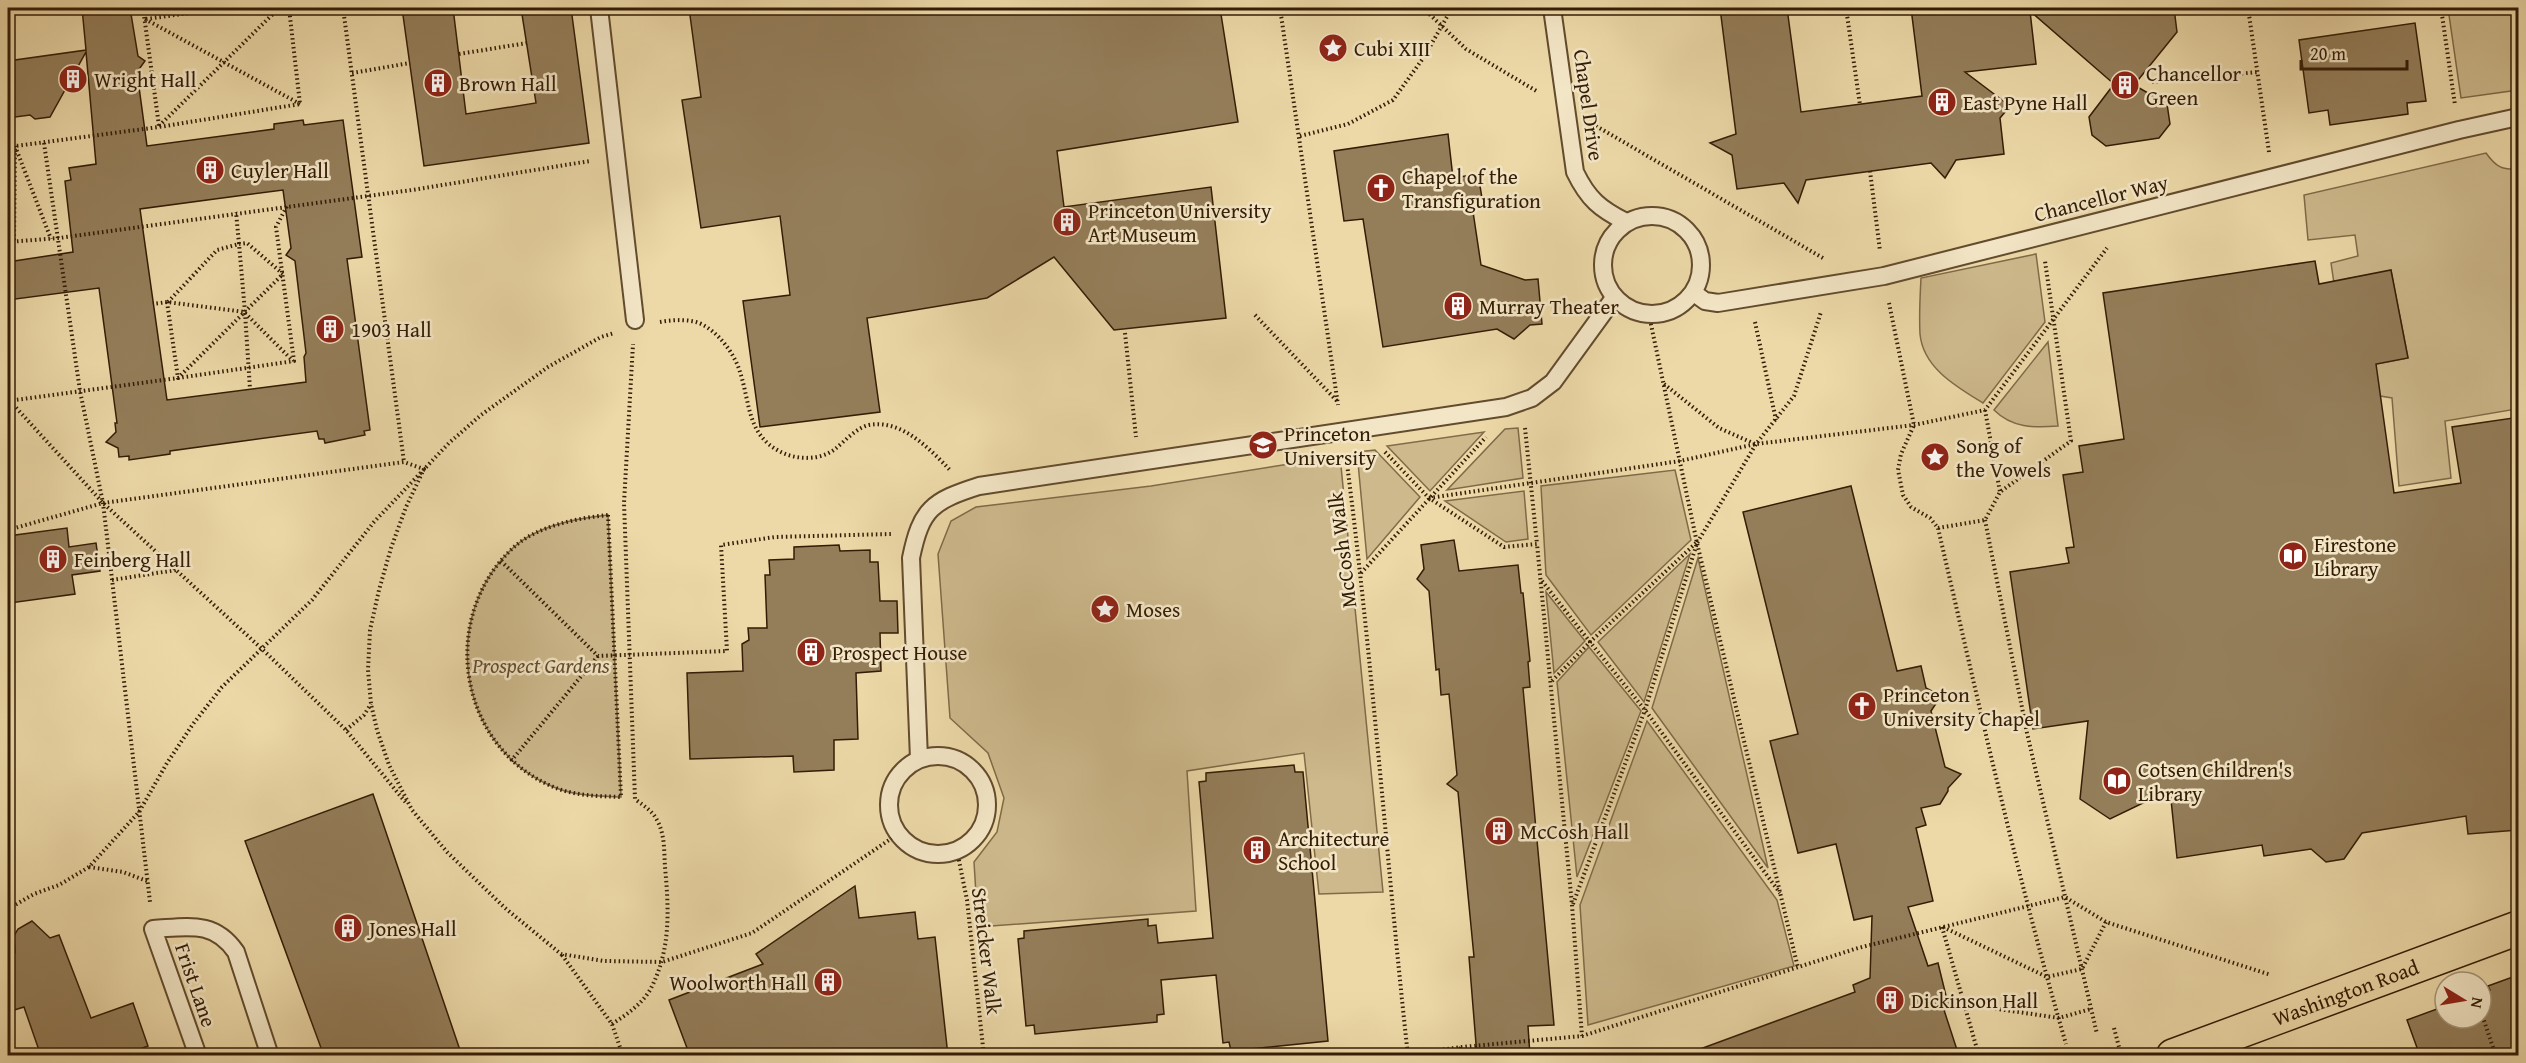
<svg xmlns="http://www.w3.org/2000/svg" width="2526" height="1063" viewBox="0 0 2526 1063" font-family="'Gentium Book Plus',serif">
  <rect width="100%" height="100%" fill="#edd9a8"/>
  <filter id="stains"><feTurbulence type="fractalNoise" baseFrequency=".00333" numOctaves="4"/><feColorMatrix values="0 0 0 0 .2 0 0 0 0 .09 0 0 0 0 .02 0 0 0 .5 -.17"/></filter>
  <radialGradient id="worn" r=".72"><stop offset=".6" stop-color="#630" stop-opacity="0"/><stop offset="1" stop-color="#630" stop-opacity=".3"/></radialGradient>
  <g fill="#cdb98c" stroke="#806a48" stroke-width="1.5" fill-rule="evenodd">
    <polygon points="2448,8 2518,8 2518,90 2461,98"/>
    <path d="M2486,153C2496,167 2502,170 2518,169V424L2516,409L2445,421L2451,478L2399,486L2392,398L2350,391L2331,263L2358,256L2355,235L2308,240L2304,195ZM2391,271L2408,358L2361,367L2345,279Z"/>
    <path d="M2036,254L2045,322L1983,403C1957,387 1923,368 1920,334C1919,316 1920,296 1921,278Z"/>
    <path d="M2048,342L2058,426C2034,428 2012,428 1994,410Z"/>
    <polygon points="1518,428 1523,478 1447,490 1505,429"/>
    <polygon points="1484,432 1430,491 1387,446"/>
    <polygon points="1375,450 1420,497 1367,559 1357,452"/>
    <polygon points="1340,456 1383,892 1319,894 1304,753 1187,771 1196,911 978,927 974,862 997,832 1004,798 988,753 950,718 938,554 951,521 976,507 1151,486"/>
    <polygon points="1675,470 1691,540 1591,635 1546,575 1541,486"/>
    <polygon points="1524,491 1528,539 1506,542 1445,501"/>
    <path d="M608,515L621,797C596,796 572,796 549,785C457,743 439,615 514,547C537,526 578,518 608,515Z"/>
    <polygon points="1690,554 1644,702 1598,642"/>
    <polygon points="1698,558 1768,868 1652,708"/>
    <polygon points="1546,592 1585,641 1554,673"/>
    <polygon points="1589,647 1641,711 1577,877 1557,682"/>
    <polygon points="1647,721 1777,900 1794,966 1588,1025 1580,905"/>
  </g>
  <g fill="#947e5a" stroke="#331c05" stroke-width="1.5" fill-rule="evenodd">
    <path d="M82,8H130L138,56L145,61L137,72L147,146L274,129V124L303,120L304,125L343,120L362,257L347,259L370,430L364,431L365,435L325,443L324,439H319L317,431L170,451V454L129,460V456L119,457L118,448L106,442L116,432L115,423H117L99,288L8,300V262L73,252L65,181L71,180L69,168L96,164L86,52L50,117L35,119L30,115L8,118V61L86,50ZM283,190L291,248L286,255L295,261L306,353L304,357L306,382L167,400L140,209Z"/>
    <polygon points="402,8 453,8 466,114 536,103 521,8 571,8 589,143 424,166"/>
    <polygon points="689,8 1220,8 1238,122 1057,151 1064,207 1211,187 1226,318 1114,330 1054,257 987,298 867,318 880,412 760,427 743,301 790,295 780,216 701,228 682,100 701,97"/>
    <polygon points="1720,8 1787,8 1801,112 1922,96 1911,8 2174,8 2177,32 2134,85 2167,104 2170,124 2159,138 2106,146 2092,135 2089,117 2114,84 2030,11 2036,64 1965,72 2010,106 2000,118 2004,154 1956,160 1945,178 1931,163 1806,180 1798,203 1784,183 1737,189 1732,155 1710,143 1736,134"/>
    <polygon points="2415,23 2426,101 2407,103 2408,114 2330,125 2328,110 2309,113 2299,40"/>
    <polygon points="1448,134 1453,178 1478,174 1483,204 1472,205 1481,265 1525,280 1538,279 1542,324 1530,325 1514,339 1497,329 1383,347 1363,219 1344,221 1334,151"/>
    <polygon points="2315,261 2319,284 2391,270 2408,358 2376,364 2394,493 2461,483 2452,427 2513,418 2518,458 2518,830 2468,834 2466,816 2362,833 2344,859 2326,862 2311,849 2264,856 2262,845 2177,858 2170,790 2110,819 2080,799 2088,721 2033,729 2010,572 2069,563 2066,548 2074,547 2063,475 2083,472 2079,446 2124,439 2103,293"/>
    <polygon points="1851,486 1897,671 1921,666 1926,688 1941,696 1931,711 1945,767 1961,774 1948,788 1948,791 1940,804 1921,808 1926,825 1916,828 1933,901 1908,907 1928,966 1938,963 1949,1008 1944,1010 1959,1056 1693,1056 1692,1052 1855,992 1853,985 1870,978 1872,916 1854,920 1836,844 1798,853 1770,741 1798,734 1743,512"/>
    <polygon points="67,528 69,547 96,543 100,571 72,575 75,594 10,603 8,536"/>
    <polygon points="1454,540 1459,571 1518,565 1521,593 1523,593 1530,661 1528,662 1530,687 1523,688 1554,1025 1528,1026 1530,1056 1477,1056 1469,957 1474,957 1458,792 1447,784 1457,775 1449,694 1441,695 1439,669 1436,670 1429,591 1417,579 1424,569 1421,545"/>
    <polygon points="839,545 840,551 870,550 870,562 878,562 880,601 897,601 898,633 880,633 881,671 856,673 858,739 834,740 834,770 794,772 793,756 690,759 687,673 743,671 742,644 749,640 748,628 767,628 765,575 770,575 769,560 794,559 794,547"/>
    <polygon points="1294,765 1295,772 1303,772 1328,1041 1231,1051 1229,1042 1223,1043 1216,975 1161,980 1164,1014 1157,1015 1157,1022 1035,1034 1034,1025 1026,1026 1018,939 1024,938 1024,931 1148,919 1148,926 1156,925 1158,943 1213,938 1199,782 1206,781 1206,773"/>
    <polygon points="373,794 462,1056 324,1056 245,841"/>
    <polygon points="855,886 859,918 915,912 918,939 935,937 948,1056 690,1056 669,1000 763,964 756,954"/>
    <polygon points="32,921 50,938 59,935 91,1018 133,1003 148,1046 121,1056 41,1056 24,1007 8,1012 8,955 15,953 14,936 18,929"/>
    <polygon points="2518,975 2518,1056 2420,1056 2407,1020 2445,1006 2445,1018 2481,1018 2481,993 2490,990 2488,986"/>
  </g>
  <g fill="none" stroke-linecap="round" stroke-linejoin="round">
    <g stroke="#624b2e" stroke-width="20">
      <g id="service">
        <polyline points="599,8 635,320"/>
        <path d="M1552,8L1575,172C1588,199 1600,209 1626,222"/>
        <circle cx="1652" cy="265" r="49"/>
        <polyline points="1694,293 1705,301 1718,303 1884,276 2459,130 2518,117"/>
        <circle cx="938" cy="805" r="49"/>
        <path d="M919,759L911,558C921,509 932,501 979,486L1506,407L1532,398L1553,382L1614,298"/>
        <path d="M198,1056L153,929C188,927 214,920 236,952L270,1056"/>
      </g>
    </g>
    <g stroke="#331c05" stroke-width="36">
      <g id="primary">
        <path id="s1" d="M2173,1056L2518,928"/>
      </g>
    </g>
    <g stroke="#331c05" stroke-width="4" stroke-dasharray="1.5 3" stroke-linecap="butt">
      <polyline points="143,8 159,126"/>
      <polyline points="343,8 404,462"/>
      <polyline points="1280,8 1338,405"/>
      <polyline points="1423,8 1466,49 1538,92"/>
      <polyline points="1846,8 1860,105"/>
      <polyline points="2248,8 2269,152"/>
      <polyline points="2441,8 2455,105"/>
      <polyline points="145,19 300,104"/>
      <polyline points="146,19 226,8"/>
      <polyline points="459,54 527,43"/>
      <polyline points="352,73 410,63"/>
      <polyline points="2152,82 2258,72"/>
      <polyline points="159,126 279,8"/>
      <polyline points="1596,126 1823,258"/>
      <polyline points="1300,136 1348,124 1393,100 1424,57 1452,8"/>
      <polyline points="44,143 80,391 103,503 150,902"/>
      <polyline points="8,147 159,127 300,104 289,8"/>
      <polyline points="1870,171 1880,251"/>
      <polyline points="8,220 14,241 15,146 51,239"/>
      <polyline points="8,242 59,238 412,190 590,161"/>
      <polyline points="167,302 178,378 294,361 276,227 287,206"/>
      <polyline points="168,302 217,250 239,244 236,212"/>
      <path d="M1889,303L1914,425L1901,454L1898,470L1903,495L1911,507L1930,518L1938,528C1978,700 2016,873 2066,1044"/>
      <polyline points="245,313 250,389"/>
      <polyline points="245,313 293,361"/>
      <polyline points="1255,315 1337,401"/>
      <polyline points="1649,315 1697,543 1798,968"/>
      <path d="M660,322C672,320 684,319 696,322C716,328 735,354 740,372C750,402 747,434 779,451C795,460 820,461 835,449C845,441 856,428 869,425C901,419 929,448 950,470"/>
      <polyline points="1755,322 1776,420"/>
      <polyline points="1125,333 1136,437"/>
      <polyline points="1664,384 1719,428 1755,444"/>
      <polyline points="8,401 178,378 283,274 247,243 239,244 245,312 167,302 153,304"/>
      <polyline points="10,401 103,503 261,648 346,730 407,804"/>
      <polyline points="1985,410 2000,492"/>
      <polyline points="1525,428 1537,544"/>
      <polyline points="1385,452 1429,498 1504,547 1537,544 1572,905 1582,1036"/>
      <path d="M1346,456C1372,656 1386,856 1408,1056"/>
      <polyline points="1429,498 1680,461 1756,444 1914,425 1985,410 2107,248"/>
      <path d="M608,515L621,797C596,796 572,796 549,785C457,743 439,615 514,547C537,526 578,518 608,515Z"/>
      <polyline points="1985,520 2027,733 2097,1034"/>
      <polyline points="1938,528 1985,520 2000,492 2071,441 2045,261"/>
      <polyline points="8,530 103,503 404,462 424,469 406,507 391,548 379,590 370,630 368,670 371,704 377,730 389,765 412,810 447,852 505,908 561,954 604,961 662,962 752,933 898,834"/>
      <polyline points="1696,543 1590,642 1645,710 1780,893"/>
      <polyline points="501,561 598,656 727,651 721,545 775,537 891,534"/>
      <polyline points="1361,573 1486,437"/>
      <polyline points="112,580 176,570"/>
      <polyline points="1542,581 1590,642 1551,682"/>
      <polyline points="346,730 364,715 371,704"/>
      <polyline points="511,761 598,656"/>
      <polyline points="957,851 967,900 984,1056"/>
      <polyline points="89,867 123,872 147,881"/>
      <polyline points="1573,904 1645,710 1697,543 1756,444 1794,396 1821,312"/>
      <polyline points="8,909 34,894 59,885 89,867 139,812 167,763 193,724 222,687 312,600 374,522 449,443 481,415 548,367 601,337 614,333"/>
      <polyline points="1942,927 1979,1056"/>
      <polyline points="1943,927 2047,977 2082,969 2106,922"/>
      <polyline points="562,955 612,1024 623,1056"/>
      <polyline points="1964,1004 2059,1018 2091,1009"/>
      <polyline points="2481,1012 2496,1056"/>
      <path d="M612,1024C626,1015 641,1005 650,990C671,951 669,910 665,867C664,852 665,836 658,822C653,811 644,806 635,799L624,503L633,344"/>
      <polyline points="2114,1028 2119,1047"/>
      <polyline points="2050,1049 2052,1056"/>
      <polyline points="1394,1056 1462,1047 1582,1036 1858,948 2065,897 2106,922 2271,975"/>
      <polyline points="1455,1056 1461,1047"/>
    </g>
    <use href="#service" stroke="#f3e6c6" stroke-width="16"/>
    <use href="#primary" stroke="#edd9a8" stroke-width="33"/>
  </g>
  <defs>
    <g id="sight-disc" transform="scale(1.5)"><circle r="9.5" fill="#8f2418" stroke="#f3e6c6"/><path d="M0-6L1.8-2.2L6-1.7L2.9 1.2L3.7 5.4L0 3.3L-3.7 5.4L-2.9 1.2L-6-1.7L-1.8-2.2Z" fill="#fff"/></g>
    <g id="building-disc" transform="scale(1.5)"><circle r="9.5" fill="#8f2418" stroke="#f3e6c6"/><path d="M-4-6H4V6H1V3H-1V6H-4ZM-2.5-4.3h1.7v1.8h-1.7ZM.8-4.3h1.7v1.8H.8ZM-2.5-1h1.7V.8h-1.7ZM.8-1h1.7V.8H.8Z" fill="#fff"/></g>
    <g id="church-disc" transform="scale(1.5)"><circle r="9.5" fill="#8f2418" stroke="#f3e6c6"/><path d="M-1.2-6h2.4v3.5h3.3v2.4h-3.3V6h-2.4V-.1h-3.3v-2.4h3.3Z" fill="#fff"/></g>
    <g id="university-disc" transform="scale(1.5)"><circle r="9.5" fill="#8f2418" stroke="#f3e6c6"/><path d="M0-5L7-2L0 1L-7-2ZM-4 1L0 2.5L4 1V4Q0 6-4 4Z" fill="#fff"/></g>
    <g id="library-disc" transform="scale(1.5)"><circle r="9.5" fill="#8f2418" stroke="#f3e6c6"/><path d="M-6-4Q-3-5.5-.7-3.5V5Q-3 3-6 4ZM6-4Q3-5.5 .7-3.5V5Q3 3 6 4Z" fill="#fff"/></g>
  </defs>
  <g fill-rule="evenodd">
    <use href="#sight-disc" x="1333" y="48"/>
    <use href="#building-disc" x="73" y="79"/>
    <use href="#building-disc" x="438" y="83"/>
    <use href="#building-disc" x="2125" y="85"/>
    <use href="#building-disc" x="1942" y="102"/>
    <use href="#building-disc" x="210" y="170"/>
    <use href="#church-disc" x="1381" y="188"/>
    <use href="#building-disc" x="1067" y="222"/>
    <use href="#building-disc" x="1458" y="306"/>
    <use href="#building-disc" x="330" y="329"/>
    <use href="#university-disc" x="1263" y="445"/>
    <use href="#sight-disc" x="1935" y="457"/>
    <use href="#library-disc" x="2293" y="556"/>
    <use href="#building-disc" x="53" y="559"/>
    <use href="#sight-disc" x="1105" y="609"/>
    <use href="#building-disc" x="811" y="652"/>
    <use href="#church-disc" x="1862" y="706"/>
    <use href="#library-disc" x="2117" y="781"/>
    <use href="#building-disc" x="1499" y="831"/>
    <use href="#building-disc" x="1257" y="850"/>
    <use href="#building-disc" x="348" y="928"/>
    <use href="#building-disc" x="828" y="982"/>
    <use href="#building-disc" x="1890" y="1000"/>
  </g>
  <g text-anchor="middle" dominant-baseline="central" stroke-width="5" stroke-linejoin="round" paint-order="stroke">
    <g font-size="21" fill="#331c05" stroke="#f3e6c6" text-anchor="start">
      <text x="1354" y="48">Cubi XIII</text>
      <text x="2146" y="73">Chancellor<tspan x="2146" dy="24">Green</tspan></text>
      <text x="94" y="79">Wright Hall</text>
      <text x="459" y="83">Brown Hall</text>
      <text x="1963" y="102">East Pyne Hall</text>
      <text x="231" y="170">Cuyler Hall</text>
      <text x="1402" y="176">Chapel of the<tspan x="1402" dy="24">Transfiguration</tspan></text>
      <text x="1088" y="210">Princeton University<tspan x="1088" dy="24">Art Museum</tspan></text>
      <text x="1479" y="306">Murray Theater</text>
      <text x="351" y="329">1903 Hall</text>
      <text x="1284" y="433">Princeton<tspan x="1284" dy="24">University</tspan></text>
      <text x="1956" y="445">Song of<tspan x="1956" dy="24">the Vowels</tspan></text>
      <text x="2314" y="544">Firestone<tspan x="2314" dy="24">Library</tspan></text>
      <text x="74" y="559">Feinberg Hall</text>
      <text x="1126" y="609">Moses</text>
      <text x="832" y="652">Prospect House</text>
      <text x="1883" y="694">Princeton<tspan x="1883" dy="24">University Chapel</tspan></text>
      <text x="2138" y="769">Cotsen Children's<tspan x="2138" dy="24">Library</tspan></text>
      <text x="1520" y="831">McCosh Hall</text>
      <text x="1278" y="838">Architecture<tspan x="1278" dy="24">School</tspan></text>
      <text x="369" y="928">Jones Hall</text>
      <text x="807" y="982" text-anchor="end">Woolworth Hall</text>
      <text x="1911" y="1000">Dickinson Hall</text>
    </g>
    <g font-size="21" fill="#331c05" stroke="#f3e6c6">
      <text transform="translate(1589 105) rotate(82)">Chapel Drive</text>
      <text transform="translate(2101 198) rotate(-14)">Chancellor Way</text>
      <text transform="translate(1342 550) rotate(-97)">McCosh Walk</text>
      <text transform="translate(987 951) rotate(83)">Streicker Walk</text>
      <text transform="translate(196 985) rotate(71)">Frist Lane</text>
      <text stroke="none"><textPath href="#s1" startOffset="184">Washington Road</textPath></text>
    </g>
    <g font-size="21" font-style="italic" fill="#614b2e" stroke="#f3e6c6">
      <text x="541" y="665">Prospect Gardens</text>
    </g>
  </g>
  <rect width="2526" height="1063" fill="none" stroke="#edd9a8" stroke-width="30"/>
  <rect x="9" y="9" width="2508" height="1045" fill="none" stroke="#331c05" stroke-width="3"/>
  <rect x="15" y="15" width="2496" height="1033" fill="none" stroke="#331c05" stroke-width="1.5"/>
  <g transform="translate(2463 1000) rotate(101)"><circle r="28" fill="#f3e6c6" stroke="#a69579" stroke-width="1.5"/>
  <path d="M0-4.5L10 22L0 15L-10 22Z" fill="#8f2418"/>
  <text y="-9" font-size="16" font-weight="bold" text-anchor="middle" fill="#331c05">N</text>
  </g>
  <path d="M2301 60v9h106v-9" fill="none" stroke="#331c05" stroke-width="3"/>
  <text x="2310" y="60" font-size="18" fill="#331c05" stroke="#f3e6c6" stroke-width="4.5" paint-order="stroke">20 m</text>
  <rect width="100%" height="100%" filter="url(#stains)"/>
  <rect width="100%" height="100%" fill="url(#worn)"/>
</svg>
